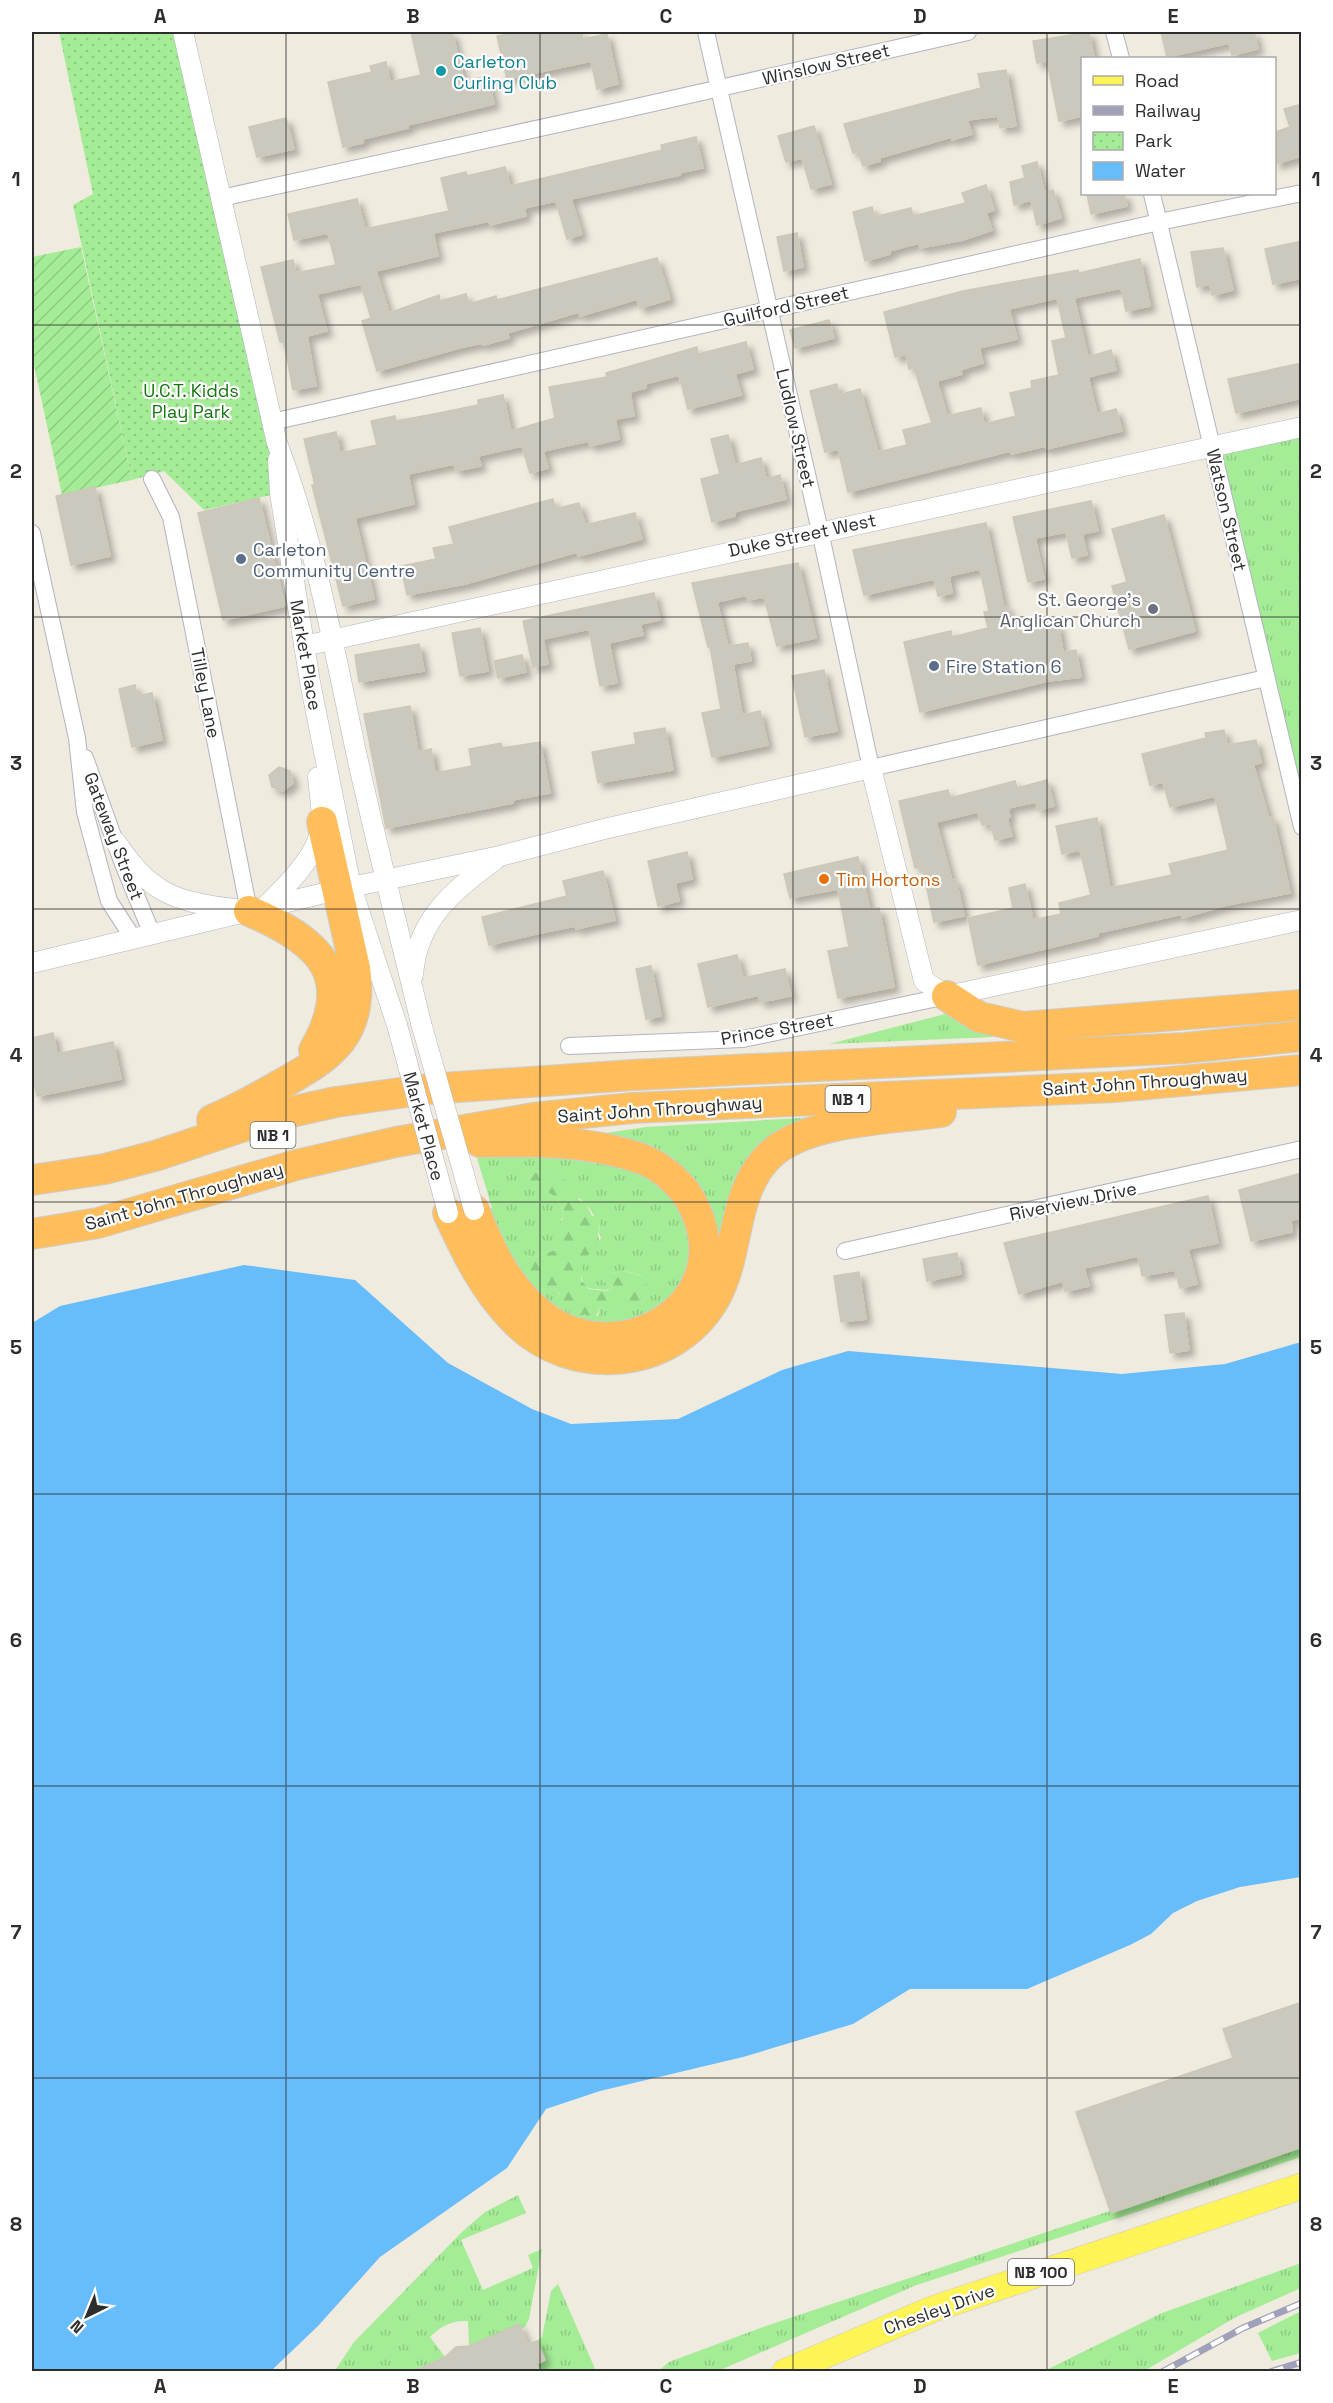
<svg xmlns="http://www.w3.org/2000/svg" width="1333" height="2403" viewBox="0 0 1333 2403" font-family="'Space Grotesk',sans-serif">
  <defs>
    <pattern id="grass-tufts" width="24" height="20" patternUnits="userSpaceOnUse" patternTransform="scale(1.5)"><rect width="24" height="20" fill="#a5ec96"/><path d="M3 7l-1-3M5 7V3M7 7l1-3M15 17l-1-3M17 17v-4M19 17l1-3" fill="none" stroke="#8ecb82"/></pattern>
    <pattern id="forest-firs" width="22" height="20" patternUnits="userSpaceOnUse" patternTransform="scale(1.5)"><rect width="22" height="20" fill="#a5ec96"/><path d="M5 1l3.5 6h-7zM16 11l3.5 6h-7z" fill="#8ecb82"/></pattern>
    <pattern id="park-dots" width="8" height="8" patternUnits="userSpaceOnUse" patternTransform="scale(1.5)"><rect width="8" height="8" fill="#a5ec96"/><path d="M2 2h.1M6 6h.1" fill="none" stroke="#8ecb82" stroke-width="1.8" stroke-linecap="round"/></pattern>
    <pattern id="garden-furrows" width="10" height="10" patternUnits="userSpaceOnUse" patternTransform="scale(1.5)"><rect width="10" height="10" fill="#a5ec96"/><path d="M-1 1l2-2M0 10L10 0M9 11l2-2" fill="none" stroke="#8ecb82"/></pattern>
    <filter id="shadow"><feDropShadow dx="5.5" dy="5.5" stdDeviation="3" flood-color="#0004"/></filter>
  </defs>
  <rect width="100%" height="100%" fill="#f0ebdf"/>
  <g fill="url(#grass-tufts)" fill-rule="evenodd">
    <polygon points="1301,427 1301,827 1212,446"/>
    <polygon points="953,1012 990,1031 993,1037 829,1044"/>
    <polygon points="818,1117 780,1129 769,1137 719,1237 710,1236 606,1133 646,1127"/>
    <path d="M552,1153L589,1154L653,1178L680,1207L690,1237L688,1266L675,1293L655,1312L611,1326L562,1314L524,1281L485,1209L492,1208L477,1158ZM538,1171L555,1177L588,1206L600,1226L598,1231L601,1238C596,1245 590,1249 586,1256C579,1267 578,1290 596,1289C602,1289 607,1292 613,1287L602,1280L604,1274C620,1271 634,1269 647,1280V1296L641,1305L620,1307L610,1303L600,1308L598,1316C565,1313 574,1306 554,1289L544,1290L523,1273L526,1255L532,1258L558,1249V1240L564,1230L561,1220L564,1213L556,1197L529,1181L528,1177Z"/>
    <polygon points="1301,2147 1301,2157 914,2286 718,2371 657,2372 669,2362 763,2327"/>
    <path d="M518,2195L526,2213L461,2240L483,2290L533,2268L528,2255L542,2249L529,2319L525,2327L469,2346L468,2321C452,2320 441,2326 430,2337L445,2357L412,2371L334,2372L354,2342L463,2231L485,2212Z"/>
    <polygon points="1301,2263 1301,2288 1236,2317 1144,2371 1044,2371 1162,2313"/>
    <polygon points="558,2284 596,2371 540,2371 537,2364 545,2360 537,2341 542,2337 551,2291"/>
    <polygon points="1301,2311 1301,2353 1272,2361 1258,2333"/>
  </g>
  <path fill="url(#forest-firs)" d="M538,1171L574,1183L579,1200L586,1203L592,1216H597L601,1220L598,1231L599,1244L584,1259L581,1280L589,1289L607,1291L613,1287L602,1280L598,1274C616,1273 631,1268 647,1280V1296L638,1309L624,1313L620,1307L610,1304L600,1308L595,1318H588L585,1314L576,1317L570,1313L569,1306L560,1301V1294L554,1289L548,1292L538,1286L531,1287L526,1281L528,1277C519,1270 517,1269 521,1257L526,1255L532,1258L558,1249V1239L564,1230L560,1226L564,1213L556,1197L529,1182L528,1177Z"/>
  <polygon fill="url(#park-dots)" points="59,32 183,32 280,493 204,510 164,471 132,480 73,205 93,194"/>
  <polygon fill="url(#garden-furrows)" points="81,247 132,480 62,495 32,356 32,257"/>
  <polygon fill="#67bcfc" points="244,1265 355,1280 448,1363 532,1409 571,1424 678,1419 782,1370 848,1351 1122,1374 1225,1364 1301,1342 1301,1877 1240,1887 1197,1901 1173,1913 1151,1934 1130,1945 1027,1989 910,1989 853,2024 743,2057 600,2091 546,2109 507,2168 380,2257 318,2326 271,2371 32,2371 32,1323 60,1306"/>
  <g fill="#cbc9bd" stroke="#ccc8b8" stroke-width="1.5" fill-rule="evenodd" filter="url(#shadow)">
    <polygon points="411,32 452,32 464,81 488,76 494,104 408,125 408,128 363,139 363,143 343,147 328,82 372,72 370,66 386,62 390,82 421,75"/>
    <polygon points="519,32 582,32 583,39 607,34 618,84 597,89 591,61 507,79 497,36"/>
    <polygon points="1089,32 1094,58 1083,58 1083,116 1059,121 1047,61 1037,63 1033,41"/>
    <polygon points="1161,32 1254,32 1258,49 1232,55 1229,43 1167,57"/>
    <polygon points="1006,70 1016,126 1000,128 998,116 967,120 972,134 952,140 951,137 879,158 880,161 863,166 858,151 853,153 844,124 981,88 978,74"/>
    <polygon points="1302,104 1302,156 1275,164 1275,132 1290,127 1284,109"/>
    <polygon points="286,118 294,149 257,157 249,127"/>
    <polygon points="814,126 831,184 811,189 802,158 786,162 778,136"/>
    <polygon points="696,137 703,168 679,173 680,175 571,199 582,234 567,239 556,201 524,208 526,216 490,225 489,221 433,233 438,256 376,271 389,313 439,295 440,301 466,294 469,304 496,296 497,300 657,258 670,299 640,308 637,299 580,316 579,312 507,333 509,338 483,345 482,343 459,348 377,371 362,321 371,318 361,284 317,294 327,331 307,336 316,386 293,390 284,342 280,342 261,267 293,260 296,273 336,265 328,233 294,240 288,214 357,199 365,229 449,211 441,178 466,172 467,176 505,167 510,186 662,150 661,145"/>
    <polygon points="1037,162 1044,192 1053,190 1061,218 1037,225 1031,200 1014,205 1010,182 1025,178 1022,166"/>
    <polygon points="986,185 994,210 986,213 992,230 963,240 920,248 919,243 889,251 890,254 865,261 853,212 872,207 874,217 911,208 913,216 966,203 962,193"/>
    <polygon points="1087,194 1124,194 1127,206 1091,214"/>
    <polygon points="797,233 803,267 784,271 777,237"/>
    <polygon points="1302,241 1302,278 1273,284 1265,249"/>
    <polygon points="1223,248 1233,290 1212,295 1210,284 1197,287 1191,252"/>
    <path d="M1140,259L1150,306L1126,311L1121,288L1074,298L1088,357L1111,350L1116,370L1088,377L1097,414L1116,409L1122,431L1046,449L1045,446L1011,454L1010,451L848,492L838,449L825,452L810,391L837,384L839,395L860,389L878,452L907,445L903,430L932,423L914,368L909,369L906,354L895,357L884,312L963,291L1078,270L1079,273ZM1057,298L1066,338L1052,341L1059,375L1031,381L1032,388L1010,393L1016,416L984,424L981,408L947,416L937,381L962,374L960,370L983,363L979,348L1017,339L1009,309Z"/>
    <polygon points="829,320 834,338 795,348 790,330"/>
    <polygon points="746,342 753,369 735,374 741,395 688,409 679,375 645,384 646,388 630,392 634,416 615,419 619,439 590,446 589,441 543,451 548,468 530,473 522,446 478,456 481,466 456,471 454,464 408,474 414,504 355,518 374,599 343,606 312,485 315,485 304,439 336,432 340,453 377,445 371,421 395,416 396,421 434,414 478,405 478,400 503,395 511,431 555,418 549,387 607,377 606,373 697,347 698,354"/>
    <polygon points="1302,363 1302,398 1236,413 1228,379"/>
    <polygon points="728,435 735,465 761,458 766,479 780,475 786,499 734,512 735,516 712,522 701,479 720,474 711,439"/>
    <polygon points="95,487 110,556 71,565 56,496"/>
    <polygon points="259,498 285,606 223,620 198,513"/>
    <polygon points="553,499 555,509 579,503 585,525 635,513 642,539 578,556 577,552 465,584 407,595 401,566 436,559 433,548 454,544 449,527"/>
    <polygon points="1091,501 1098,531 1082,534 1087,555 1072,558 1066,532 1035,538 1044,579 1028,582 1013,517"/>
    <polygon points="1164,515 1195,631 1129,649 1112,586 1127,582 1112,529"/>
    <polygon points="986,523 1004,608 1008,607 1013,632 1058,624 1063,652 1076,650 1081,677 1048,681 920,712 904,642 951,631 952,637 988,628 984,612 989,611 980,569 949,576 952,593 938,596 934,579 864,595 853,550"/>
    <polygon points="798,563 816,638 777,646 764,597 748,600 747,595 717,602 728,646 748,643 751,661 733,664 742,715 760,711 768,745 712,757 702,713 721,709 710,646 708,647 692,583"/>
    <polygon points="654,593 660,620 640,624 643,635 609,643 617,683 600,686 589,629 543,639 548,664 533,667 523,621"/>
    <polygon points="480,628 488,671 460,676 452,633"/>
    <polygon points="419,644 424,671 359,682 355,655"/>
    <polygon points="522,655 526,672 498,678 494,661"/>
    <polygon points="824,670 837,731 805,737 792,676"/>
    <polygon points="135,685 137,696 152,693 162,740 132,747 119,689"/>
    <polygon points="410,706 418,752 431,749 435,773 472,766 469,749 501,743 502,748 540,742 550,793 512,800 513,803 386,828 364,714"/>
    <polygon points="665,728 673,770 598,783 592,752 636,744 634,733"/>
    <polygon points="1224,730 1227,745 1256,740 1261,763 1253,764 1269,819 1273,817 1290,893 1227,905 1182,918 1182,914 1097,933 1098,936 978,965 968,918 1013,908 1009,888 1025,884 1033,920 1061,914 1059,903 1091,895 1080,850 1062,854 1056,826 1097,818 1110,888 1172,875 1169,864 1228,850 1215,796 1170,807 1163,782 1150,785 1142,754 1206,738 1205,733"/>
    <polygon points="279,767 290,771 293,783 283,791 272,787 269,775"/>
    <polygon points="1047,780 1054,806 1038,810 1036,802 1008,808 1010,817 1007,818 1012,836 995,840 990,823 982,825 978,812 936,822 952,881 956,880 964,916 934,922 922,866 915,868 899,801 948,790 950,798 1015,781 1017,788"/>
    <polygon points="687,852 692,879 675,883 679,901 658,906 648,861"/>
    <polygon points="858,857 870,910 879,908 894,987 838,998 828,951 849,947 838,889 790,898 784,874"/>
    <polygon points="603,871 615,920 576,929 575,926 540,933 489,945 482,917 567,896 563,881"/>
    <polygon points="737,955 743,978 785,969 791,996 760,1002 759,995 708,1007 698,964"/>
    <polygon points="651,966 661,1016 646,1019 636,969"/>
    <polygon points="53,1033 57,1054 113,1042 121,1079 37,1096 35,1086 32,1087 32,1038"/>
    <polygon points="1302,1173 1302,1218 1291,1220 1292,1232 1251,1241 1239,1190"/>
    <polygon points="1208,1196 1218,1243 1188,1249 1197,1284 1180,1288 1175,1270 1142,1276 1138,1256 1084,1268 1089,1286 1065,1291 1063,1281 1019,1294 1004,1243"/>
    <polygon points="957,1253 961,1274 927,1281 923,1259"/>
    <polygon points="859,1272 866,1319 841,1322 834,1276"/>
    <polygon points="1184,1313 1189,1350 1170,1353 1165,1315"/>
    <polygon points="1302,2002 1302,2147 1111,2213 1076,2112 1233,2058 1223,2029"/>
    <polygon points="519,2324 528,2344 537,2341 545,2360 537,2364 540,2372 412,2372 445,2357 456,2347 469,2346"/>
  </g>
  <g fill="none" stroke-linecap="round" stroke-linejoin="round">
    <g stroke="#b3b3c2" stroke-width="18">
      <g id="minor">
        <polyline points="706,32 820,531 871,768 1266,678"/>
        <polyline points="1114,32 1121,58"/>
        <polyline points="1152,194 1302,827"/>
        <polyline points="221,198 636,107 968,32"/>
        <polyline points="272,422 1159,222 1302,193"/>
        <polyline points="152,479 171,517 249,911"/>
        <polyline points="32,533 77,738 85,812 109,901 133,938"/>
        <polyline points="85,758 123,864 152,934"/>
        <polyline points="569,1046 743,1039 947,996"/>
        <polyline points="845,1251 1302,1149"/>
      </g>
    </g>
    <g stroke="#b3b3c2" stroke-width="21">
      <g id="tertiary">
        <path d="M183,32L277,443C315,542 334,648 356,752C376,843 399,932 421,1023"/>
        <polyline points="278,460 280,493 310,682 351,887 397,1025"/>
        <polyline points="304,646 1302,427"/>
        <path d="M116,842C149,893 175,902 235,909"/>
        <polyline points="351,887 500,856 604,829 871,768 924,981 947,996 1302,920"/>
        <path d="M266,906C288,884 321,853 322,820C322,806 319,791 318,777"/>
        <polyline points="32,963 337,890"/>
        <path d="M413,975C417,920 453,890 495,860"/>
      </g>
    </g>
    <g stroke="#cdcdcd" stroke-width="27">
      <polyline id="primary" points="785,2372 933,2309 1302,2186"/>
    </g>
    <g stroke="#cdcdcd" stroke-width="32">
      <g id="motorway">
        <path d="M249,911C318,940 358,975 314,1050"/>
        <polyline points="947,996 979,1017 1023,1027 1302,1005"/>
        <path d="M212,1120C235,1110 257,1098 278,1086C332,1056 364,1036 355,968L322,822"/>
        <polyline points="32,1180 105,1169 158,1155 277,1115 336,1102 428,1089 633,1075 1185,1048 1302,1036"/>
        <path d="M474,1210C489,1247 505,1283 536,1310C614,1380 745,1304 692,1203C683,1185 661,1166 642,1159C590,1140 534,1141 480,1142"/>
        <path d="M448,1213C466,1252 484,1290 515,1321C572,1379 673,1370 714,1300C741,1254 730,1192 771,1154C808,1120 892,1119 941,1112"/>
        <polyline points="32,1234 98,1223 296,1165 396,1142 533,1118 632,1108 1115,1087 1302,1070"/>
      </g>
    </g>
    <use href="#minor" stroke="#fff" stroke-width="16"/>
    <use href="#tertiary" stroke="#fff" stroke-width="20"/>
    <use href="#primary" stroke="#fff455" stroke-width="26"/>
    <use href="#motorway" stroke="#ffbe5b" stroke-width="30"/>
    <g stroke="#a1a0ba" stroke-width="7">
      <g id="rail">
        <polyline points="1162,2372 1243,2328 1302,2303"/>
        <polyline points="1270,2372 1302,2362"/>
      </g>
    </g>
    <use href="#rail" stroke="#fff" stroke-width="4.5" stroke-dasharray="14" stroke-linecap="butt"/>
    <g stroke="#b3b3c2" stroke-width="21" stroke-linecap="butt">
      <g id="tertiary-bridge">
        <polyline points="421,1023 474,1210"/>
        <polyline points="397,1025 448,1213"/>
      </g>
    </g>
    <use href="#tertiary-bridge" stroke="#fff" stroke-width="20"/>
  </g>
  <path fill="none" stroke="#2d2d2d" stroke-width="1.5" stroke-opacity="0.55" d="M286,32V2372M540,32V2372M793,32V2372M1047,32V2372M32,325H1302M32,617H1302M32,909H1302M32,1202H1302M32,1494H1302M32,1786H1302M32,2078H1302"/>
  <circle fill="#0f9aa8" stroke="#fff" stroke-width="2" cx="441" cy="71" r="6"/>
  <g fill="#5c6f8a" stroke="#fff" stroke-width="2">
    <circle cx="241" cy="559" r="6"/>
    <circle cx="934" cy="666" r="6"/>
  </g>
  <circle fill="#6b7280" stroke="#fff" stroke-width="2" cx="1153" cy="609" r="6"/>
  <circle fill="#e8710a" stroke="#fff" stroke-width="2" cx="824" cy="879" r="6"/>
  <g text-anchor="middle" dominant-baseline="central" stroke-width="4.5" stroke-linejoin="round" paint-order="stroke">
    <g fill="#fff" stroke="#6c6c6c" stroke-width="1.5">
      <rect x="825.5" y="1086" width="45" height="26" rx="4.5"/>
      <rect x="250.5" y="1122" width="45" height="26" rx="4.5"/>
      <rect x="1008" y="2259" width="66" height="26" rx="4.5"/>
    </g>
    <g font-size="16" font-weight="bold" fill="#2d2d2d">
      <text x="848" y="1099">NB 1</text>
      <text x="273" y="1135">NB 1</text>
      <text x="1041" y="2272">NB 100</text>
    </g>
    <g font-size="18" fill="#0d838f" stroke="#fff" text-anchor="start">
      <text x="453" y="61">Carleton<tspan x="453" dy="21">Curling Club</tspan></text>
    </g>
    <g font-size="18" fill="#2d2d2d" stroke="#fff">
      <text transform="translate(826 64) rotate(-13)">Winslow Street</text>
      <text transform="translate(786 306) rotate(-13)">Guilford Street</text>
      <text transform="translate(796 428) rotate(77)">Ludlow Street</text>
      <text transform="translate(1227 510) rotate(77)">Watson Street</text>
      <text transform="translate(802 535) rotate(-12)">Duke Street West</text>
      <text transform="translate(306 655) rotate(80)">Market Place</text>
      <text transform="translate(206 693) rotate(79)">Tilley Lane</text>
      <text transform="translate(114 836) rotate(69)">Gateway Street</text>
      <text transform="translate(777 1029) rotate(-10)">Prince Street</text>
      <text transform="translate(1145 1082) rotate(-4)">Saint John Throughway</text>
      <text transform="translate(660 1109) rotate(-4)">Saint John Throughway</text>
      <text transform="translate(424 1126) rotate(75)">Market Place</text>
      <text transform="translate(184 1196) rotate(-16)">Saint John Throughway</text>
      <text transform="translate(1073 1201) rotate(-12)">Riverview Drive</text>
      <text transform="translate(939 2309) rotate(-20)">Chesley Drive</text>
    </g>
    <g font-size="18" fill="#167513" stroke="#fff">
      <text x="191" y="390">U.C.T. Kidds<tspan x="191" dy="21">Play Park</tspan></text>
    </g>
    <g font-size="18" fill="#4e5e75" stroke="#fff" text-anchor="start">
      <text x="253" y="549">Carleton<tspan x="253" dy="21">Community Centre</tspan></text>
      <text x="946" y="666">Fire Station 6</text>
    </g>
    <g font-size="18" fill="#5b616d" stroke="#fff" text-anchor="end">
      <text x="1141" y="599">St. George's<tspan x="1141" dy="21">Anglican Church</tspan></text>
    </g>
    <g font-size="18" fill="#c56008" stroke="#fff" text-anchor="start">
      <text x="836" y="879">Tim Hortons</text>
    </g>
  </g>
  <rect width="1333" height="2403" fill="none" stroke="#ffffff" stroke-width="66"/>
  <rect x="1081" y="57" width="195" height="138" fill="#ffffff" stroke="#ababab" stroke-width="1.5"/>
  <rect x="1093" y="76" width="30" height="9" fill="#fff455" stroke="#ababab" stroke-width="1.5"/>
  <text x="1135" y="87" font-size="18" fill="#2d2d2d">Road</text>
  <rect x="1093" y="106" width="30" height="9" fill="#a1a0ba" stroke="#ababab" stroke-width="1.5"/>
  <text x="1135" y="117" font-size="18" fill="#2d2d2d">Railway</text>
  <rect x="1093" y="132" width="30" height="18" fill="url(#park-dots)" stroke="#ababab" stroke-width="1.5"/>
  <text x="1135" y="147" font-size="18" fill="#2d2d2d">Park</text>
  <rect x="1093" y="162" width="30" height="18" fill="#67bcfc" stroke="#ababab" stroke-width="1.5"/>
  <text x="1135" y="177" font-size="18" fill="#2d2d2d">Water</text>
  <g transform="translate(87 2316) rotate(223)" stroke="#ffffff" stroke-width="4.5" paint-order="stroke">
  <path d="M0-4.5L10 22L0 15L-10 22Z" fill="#2d2d2d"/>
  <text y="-9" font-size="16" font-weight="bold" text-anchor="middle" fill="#2d2d2d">N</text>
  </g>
  <rect x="33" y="33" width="1267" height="2337" fill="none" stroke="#2d2d2d" stroke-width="2"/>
  <g font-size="20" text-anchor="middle" font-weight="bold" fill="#2d2d2d">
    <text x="160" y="23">A</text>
    <text x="413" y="23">B</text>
    <text x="666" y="23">C</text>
    <text x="920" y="23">D</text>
    <text x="1173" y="23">E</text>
    <text x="16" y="186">1</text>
    <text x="1316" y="186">1</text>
    <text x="16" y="478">2</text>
    <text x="1316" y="478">2</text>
    <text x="16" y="770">3</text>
    <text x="1316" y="770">3</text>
    <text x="16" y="1062">4</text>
    <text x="1316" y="1062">4</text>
    <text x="16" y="1354">5</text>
    <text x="1316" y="1354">5</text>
    <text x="16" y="1647">6</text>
    <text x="1316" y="1647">6</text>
    <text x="16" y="1939">7</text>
    <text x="1316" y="1939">7</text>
    <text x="16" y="2231">8</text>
    <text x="1316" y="2231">8</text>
    <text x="160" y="2393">A</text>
    <text x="413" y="2393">B</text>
    <text x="666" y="2393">C</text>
    <text x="920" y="2393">D</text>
    <text x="1173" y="2393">E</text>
  </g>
</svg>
